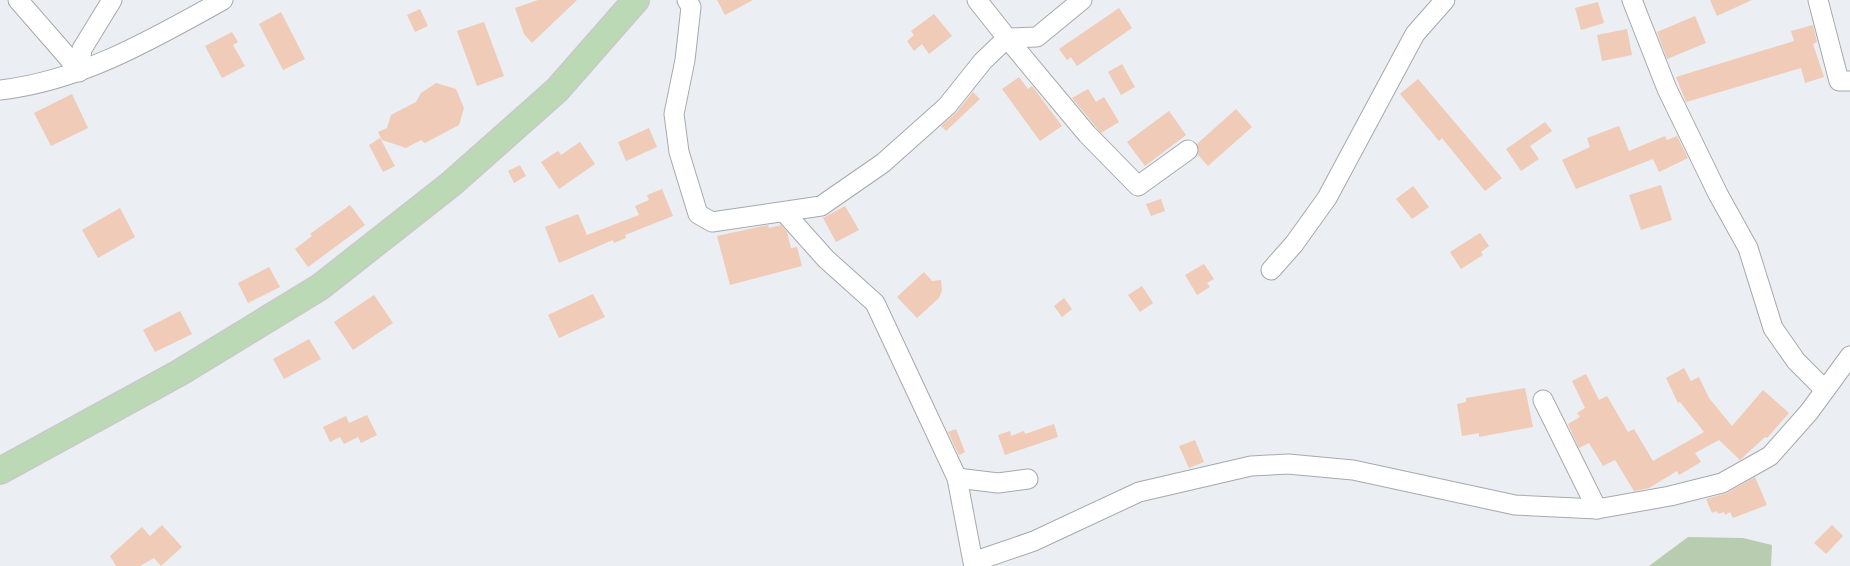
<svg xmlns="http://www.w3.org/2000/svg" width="1850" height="566" viewBox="0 0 1850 566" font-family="'Archivo Narrow',sans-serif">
  <rect width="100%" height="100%" fill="#ebeef2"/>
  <polygon fill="#b8cdb0" points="1688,537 1743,538 1772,545 1771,566 1649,566"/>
  <g fill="#f0cbb7">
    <polygon points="538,0 577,0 532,43 524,34 515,8"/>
    <polygon points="717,0 753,0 725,15"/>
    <polygon points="1710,0 1752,0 1717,16"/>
    <polygon points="1598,2 1604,23 1581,30 1575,8"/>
    <polygon points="1119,8 1132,28 1077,66 1071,57 1067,60 1059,49"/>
    <polygon points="420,9 428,26 415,32 407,15"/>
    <polygon points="281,12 305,59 283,70 259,24"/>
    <polygon points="934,14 952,36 929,54 922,44 914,51 907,41 914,35 911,31"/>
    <polygon points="1695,16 1706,43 1667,59 1657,32"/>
    <polygon points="484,22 504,76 477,86 457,31"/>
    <polygon points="1813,25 1817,42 1813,44 1824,77 1805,83 1801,68 1686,102 1676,77 1794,41 1791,31"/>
    <polygon points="1627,29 1632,55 1602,61 1597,35"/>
    <polygon points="232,32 238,42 233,45 245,66 222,78 205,46"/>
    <polygon points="1122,64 1135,87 1121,95 1108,72"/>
    <polygon points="1019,77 1028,89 1032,86 1062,126 1040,141 1002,89"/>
    <polygon points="1418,79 1502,178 1485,191 1442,138 1439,141 1400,94"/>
    <polygon points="436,83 456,89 464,108 459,125 425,143 421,140 406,148 382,140 378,132 387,128 391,115 416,102 421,93"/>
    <polygon points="1088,89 1096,102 1104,97 1119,122 1101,133 1072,98"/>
    <polygon points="973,92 980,99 946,131 941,126 956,113"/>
    <polygon points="72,94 88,128 51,146 34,113"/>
    <polygon points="1236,109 1252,127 1208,166 1198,155 1197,144"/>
    <polygon points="1169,111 1186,135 1145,166 1127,142"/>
    <polygon points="1545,122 1552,131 1530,146 1539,159 1521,171 1506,149"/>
    <polygon points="1619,126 1629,151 1665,136 1667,140 1677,136 1688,158 1659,172 1653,159 1576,189 1562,160 1590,147 1587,138"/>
    <polygon points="649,128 657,147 626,161 618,142"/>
    <polygon points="380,138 395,166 383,172 369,145"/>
    <polygon points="580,142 595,164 559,189 541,162 558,151 561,155"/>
    <polygon points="520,165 526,176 514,183 508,171"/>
    <polygon points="1661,185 1672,220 1641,230 1629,195"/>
    <polygon points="1413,186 1429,207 1412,219 1396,199"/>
    <polygon points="662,189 673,216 625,235 626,238 614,243 613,240 559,263 545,227 578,214 587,235 639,215 635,206 649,200 647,195"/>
    <polygon points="1161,199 1165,211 1151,216 1146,204"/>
    <polygon points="350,205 365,225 308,267 295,249 312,236 310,234"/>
    <polygon points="845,206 859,230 836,242 823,218"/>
    <polygon points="120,208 135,237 98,258 82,230"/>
    <polygon points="768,225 769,228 781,225 787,232 791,248 797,247 802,266 730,285 717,236"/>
    <polygon points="1480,233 1489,246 1481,252 1483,255 1461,269 1450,252"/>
    <polygon points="1204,264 1214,279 1207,283 1210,287 1197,295 1185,275"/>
    <polygon points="269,267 280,287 248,303 238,283"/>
    <polygon points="924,272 932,281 941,280 942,290 939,298 917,318 897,297"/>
    <polygon points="1142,286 1153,303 1140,312 1128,295"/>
    <polygon points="593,294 605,317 559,338 548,315"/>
    <polygon points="374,295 393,323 353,350 334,322"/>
    <polygon points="1064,298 1072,309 1062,317 1054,306"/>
    <polygon points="180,311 192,334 155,352 143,330"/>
    <polygon points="309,339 321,359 284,379 273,359"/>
    <polygon points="1684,368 1691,381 1699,377 1709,398 1732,426 1763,390 1789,413 1767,438 1765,437 1740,460 1719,440 1695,453 1701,462 1679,475 1677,471 1649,488 1634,491 1615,460 1603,466 1589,443 1579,448 1568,424 1580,417 1577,413 1585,408 1572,381 1586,374 1599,400 1607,396 1628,432 1634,429 1653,461 1704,432 1680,402 1678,403 1666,378"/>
    <polygon points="1525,388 1533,427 1479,437 1479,433 1462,436 1457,404 1466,402 1466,398"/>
    <polygon points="367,415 377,435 361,443 358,437 344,444 340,437 330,442 323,427 346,416 349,423"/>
    <polygon points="1054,424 1058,437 1005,455 998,435 1010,431 1011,436 1024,431 1025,434"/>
    <polygon points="956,429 965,452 959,455 948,432"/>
    <polygon points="1195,440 1204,462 1189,468 1179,446"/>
    <polygon points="1755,477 1767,505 1733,518 1730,512 1725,515 1724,512 1718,514 1717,511 1712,513 1706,499 1727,493"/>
    <polygon points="162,525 182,547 161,566 154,558 140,566 116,566 110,556 142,527 150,536"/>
    <polygon points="1832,525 1843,536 1826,554 1814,543"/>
  </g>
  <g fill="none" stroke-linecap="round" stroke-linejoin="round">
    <g stroke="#a6a9ad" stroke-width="21">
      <g id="minor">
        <polyline points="18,0 79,70"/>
        <polyline points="687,0 691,7 685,60 674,114 679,152 698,214 712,222 821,206 883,163 947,106 983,61 1007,38 1087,134 1138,186 1188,150"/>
        <polyline points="977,0 1007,38 1037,37 1082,0"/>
        <polyline points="1632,0 1667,89 1718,194 1748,248 1773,328 1796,361 1825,390"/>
        <polyline points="1818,0 1839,81 1850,81"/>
        <polyline points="79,72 82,49 112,0"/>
        <path d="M0,90C81,81 153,39 223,0"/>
        <polyline points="784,212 826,259 875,303 957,478 973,562 1034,541 1139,492 1251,466 1288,464 1353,470 1515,505 1597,509 1670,496 1722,483 1770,456 1809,412 1850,356"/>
        <polyline points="1271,270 1294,244 1327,198 1415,34 1445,0"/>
        <polyline points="1543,400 1597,509"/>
        <polyline points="957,478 998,483 1028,479"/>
      </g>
    </g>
    <g stroke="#c8c9c9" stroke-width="28">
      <polyline id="major" points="0,471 179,373 320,287 451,184 557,90 636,0"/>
    </g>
    <use href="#minor" stroke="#fff" stroke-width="19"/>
    <use href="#major" stroke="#bad9b4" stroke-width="25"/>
  </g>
</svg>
